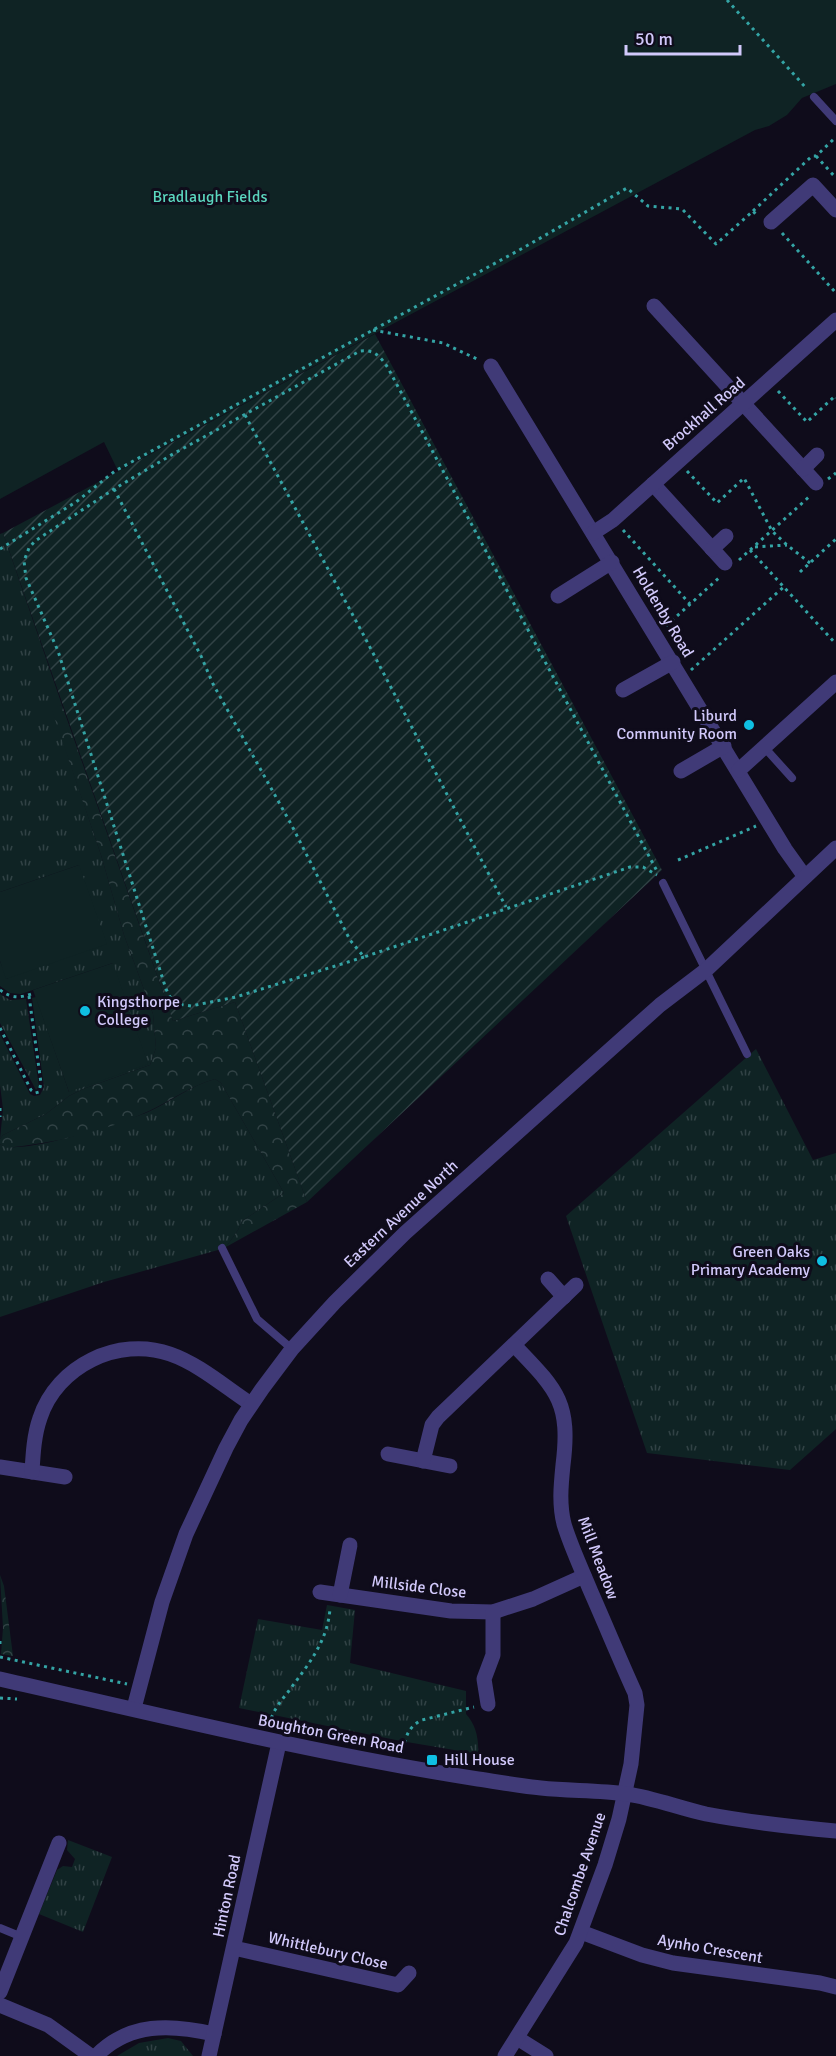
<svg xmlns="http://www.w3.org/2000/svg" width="836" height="2056" viewBox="0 0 836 2056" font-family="Signika,sans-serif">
  <defs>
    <pattern id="grass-tufts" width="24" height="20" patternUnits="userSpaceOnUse" patternTransform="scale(1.5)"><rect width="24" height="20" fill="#0f2324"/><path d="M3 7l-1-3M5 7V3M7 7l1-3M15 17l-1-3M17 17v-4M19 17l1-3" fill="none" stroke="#314245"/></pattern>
    <pattern id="forest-crowns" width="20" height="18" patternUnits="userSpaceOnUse" patternTransform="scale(1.5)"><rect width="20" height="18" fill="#0f2324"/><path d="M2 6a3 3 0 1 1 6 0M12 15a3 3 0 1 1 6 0" fill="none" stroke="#314245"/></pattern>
    <pattern id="garden-furrows" width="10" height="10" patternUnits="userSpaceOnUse" patternTransform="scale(1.5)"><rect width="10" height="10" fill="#0f2324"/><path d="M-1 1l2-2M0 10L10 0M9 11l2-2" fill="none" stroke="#314245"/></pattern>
  </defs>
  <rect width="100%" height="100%" fill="#0f0c1b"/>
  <g fill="url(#grass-tufts)">
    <polygon points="3,533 62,705 52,709 101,855 124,935 153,1014 156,1048 150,1065 83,1089 69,1096 46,1114 3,1135 0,1139 3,1109 0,1085 0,1034 30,1094 34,1096 40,1095 44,1087 32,998 36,997 69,1092 113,963 21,994 10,993 0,986 0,961 7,979 79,865 0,892 0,534"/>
    <polygon points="0,994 10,1000 26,999 39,1086 36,1090 0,1023"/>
    <polygon points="756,1049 813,1160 836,1153 836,1429 790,1470 647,1453 566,1216"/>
    <path d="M215,1079L221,1083L284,1193L242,1221L238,1230L226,1247L218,1250L104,1282L0,1317V1144C17,1158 126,1121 148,1112C170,1102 192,1085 215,1079Z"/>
    <path d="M327,1605L355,1610L350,1663L466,1691V1714C476,1725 479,1739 478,1754L401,1741L239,1708L258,1619L322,1630Z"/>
    <polygon points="68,1840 112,1857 83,1932 39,1914 57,1870 63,1866 72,1867 75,1859 67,1850"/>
    <polygon points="168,2038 181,2041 193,2056 117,2056 139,2043"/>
  </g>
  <g fill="url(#forest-crowns)">
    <path d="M62,705L173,1021L235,1002L307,1202L226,1247L238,1230L242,1221L284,1193L221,1083L215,1079C192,1085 170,1101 149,1111C104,1132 54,1143 6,1148L0,1144V1139L3,1135L46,1114L69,1096L83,1089L150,1065L156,1048L153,1014L124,935L101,855L51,708Z"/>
    <polygon points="0,1575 4,1586 13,1656 1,1654 3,1628"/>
  </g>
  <g fill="#0f2324">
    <polygon points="0,0 836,0 836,84 802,98 787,115 769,126 755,130 118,471 104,442 0,499"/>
    <polygon points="79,865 107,944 6,979 0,961 0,892"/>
    <polygon points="113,963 148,1064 69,1092 33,990"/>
  </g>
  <polygon fill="url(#garden-furrows)" points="375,334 662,870 307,1202 235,1002 173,1021 3,533"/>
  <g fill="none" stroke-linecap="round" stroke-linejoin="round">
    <g stroke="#34a4a5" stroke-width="3" stroke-dasharray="3 4.5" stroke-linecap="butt">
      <polyline points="727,0 807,89"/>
      <polyline points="816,156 836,178"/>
      <polyline points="753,211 812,156 816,156 836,137"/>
      <polyline points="782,233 836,293"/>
      <polyline points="373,330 443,343 479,360"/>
      <polyline points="778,391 807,422 835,396 836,398"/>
      <polyline points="245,415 363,634 506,907"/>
      <polyline points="687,471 717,503 744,478 772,531 787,545 810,563"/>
      <polyline points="828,479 836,473"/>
      <polyline points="114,489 201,656 213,684 291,824 350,940 364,957 630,867 643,867 657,875"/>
      <polyline points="623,530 690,604"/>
      <polyline points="755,547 787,545"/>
      <polyline points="0,549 76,502 115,471 523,248 627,188 648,206 682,209 716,244 753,211 758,217"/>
      <polyline points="750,550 836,644"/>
      <polyline points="739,560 810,496"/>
      <polyline points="800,572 836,539"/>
      <polyline points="666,626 721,576"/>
      <polyline points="691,670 786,585"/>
      <polyline points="678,860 756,826"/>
      <path d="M364,957L236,997L191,1006L178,1004L170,997L166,989L58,651L26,578L24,561L29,548L35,541L114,489L173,454L360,351C374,349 381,357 388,368L658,873"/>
      <path d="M0,990C12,999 21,998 34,993"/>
      <polyline points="0,1028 31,1090 35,1093 39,1092 41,1083 29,996"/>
      <polyline points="0,1108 0,1117"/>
      <polyline points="0,1641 0,1644"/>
      <polyline points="0,1657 127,1684"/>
      <polyline points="0,1698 17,1699"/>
      <path d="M269,1725C272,1712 280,1702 288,1692C308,1665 328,1641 330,1608"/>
      <path d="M403,1750C406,1736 408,1727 422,1720L474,1707"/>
    </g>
    <g stroke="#403a77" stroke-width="8">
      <polyline points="814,97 836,121"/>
      <polyline points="764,747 792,778"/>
      <polyline points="663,883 747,1054"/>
      <polyline points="222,1248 257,1319 292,1349"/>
      <polyline points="0,1928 22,1937"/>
    </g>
    <g stroke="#403a77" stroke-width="15">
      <polyline points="771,222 813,185 836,210"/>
      <polyline points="654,306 816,483"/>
      <polyline points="491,366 785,849 805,877"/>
      <polyline points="803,469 817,455"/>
      <polyline points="653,484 725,563"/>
      <polyline points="593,533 613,520 836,320"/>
      <polyline points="712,549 726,536"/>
      <polyline points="558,596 612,562"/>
      <polyline points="623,690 673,662"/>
      <polyline points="739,770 836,682"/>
      <polyline points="681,771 724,746"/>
      <polyline points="548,1279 564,1297"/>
      <polyline points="388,1454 450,1466"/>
      <polyline points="423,1461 432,1425 438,1417 576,1285"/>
      <polyline points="0,1467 65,1477"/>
      <path d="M32,1472C33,1454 34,1435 40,1418C57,1366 118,1336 170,1354C199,1364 225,1387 251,1404"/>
      <polyline points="320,1592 451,1611 493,1612 533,1599 584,1576"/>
      <polyline points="340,1595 350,1545"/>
      <polyline points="488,1704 484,1679 493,1655 493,1612"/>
      <polyline points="134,1708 162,1602 186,1534 226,1448 241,1420 262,1389 292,1349 335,1302 405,1233 660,1005 706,970 836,848"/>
      <polyline points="581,1932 642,1955 673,1963 820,1983 836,1987"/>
      <polyline points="234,1948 398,1985 409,1973"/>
      <polyline points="0,1992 59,1843"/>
      <polyline points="0,2005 48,2025 91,2056"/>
      <polyline points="517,2038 546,2056"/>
      <path d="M96,2056C129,2022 171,2024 214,2034"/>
      <polyline points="209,2056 279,1743"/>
      <path d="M505,2056L576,1943L605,1865L619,1819L631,1764L637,1705L635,1693C620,1660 606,1626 591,1592C582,1570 571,1547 564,1524C559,1504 561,1485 563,1465C571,1401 556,1389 514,1345"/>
    </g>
    <path stroke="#403a77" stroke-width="15" d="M0,1679C159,1715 317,1754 478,1779C499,1782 520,1786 541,1788C570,1791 598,1790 627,1794C654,1798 679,1808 706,1814C748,1822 793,1827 836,1831"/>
  </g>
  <g fill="#0fbfe2" stroke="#0f0c1b" stroke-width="2">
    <circle cx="749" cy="725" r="6"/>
    <circle cx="85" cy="1011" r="6"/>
    <circle cx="822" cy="1261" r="6"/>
    <rect x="426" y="1754" width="12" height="12" rx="3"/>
  </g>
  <g text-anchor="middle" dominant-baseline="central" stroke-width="6" stroke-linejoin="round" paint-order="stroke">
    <g font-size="16" fill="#5bd5be" stroke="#0f0c1b">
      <text x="210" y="197">Bradlaugh Fields</text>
    </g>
    <g font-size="16" fill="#d2c9fb" stroke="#0f0c1b">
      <text transform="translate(704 414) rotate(-41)">Brockhall Road</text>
      <text transform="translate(663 612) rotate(59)">Holdenby Road</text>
      <text transform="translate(401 1214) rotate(-43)">Eastern Avenue North</text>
      <text transform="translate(598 1558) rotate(69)">Mill Meadow</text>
      <text transform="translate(419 1587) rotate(7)">Millside Close</text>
      <text transform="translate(331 1734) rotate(11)">Boughton Green Road</text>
      <text transform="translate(580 1874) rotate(-71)">Chalcombe Avenue</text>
      <text transform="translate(227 1896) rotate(-78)">Hinton Road</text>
      <text transform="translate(710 1949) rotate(10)">Aynho Crescent</text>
      <text transform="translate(328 1951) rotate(13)">Whittlebury Close</text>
    </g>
    <g font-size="16" fill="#d2c9fb" stroke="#0f0c1b" text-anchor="end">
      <text x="737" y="716">Liburd<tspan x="737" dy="18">Community Room</tspan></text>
      <text x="97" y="1002" text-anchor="start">Kingsthorpe<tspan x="97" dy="18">College</tspan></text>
      <text x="810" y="1252">Green Oaks<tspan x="810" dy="18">Primary Academy</tspan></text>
      <text x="444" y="1760" text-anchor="start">Hill House</text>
    </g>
  </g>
  <path d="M626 45v9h114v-9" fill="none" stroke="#d2c9fb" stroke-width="3"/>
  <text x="635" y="45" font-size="18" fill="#d2c9fb" stroke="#0f0c1b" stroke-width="4.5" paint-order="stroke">50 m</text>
</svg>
